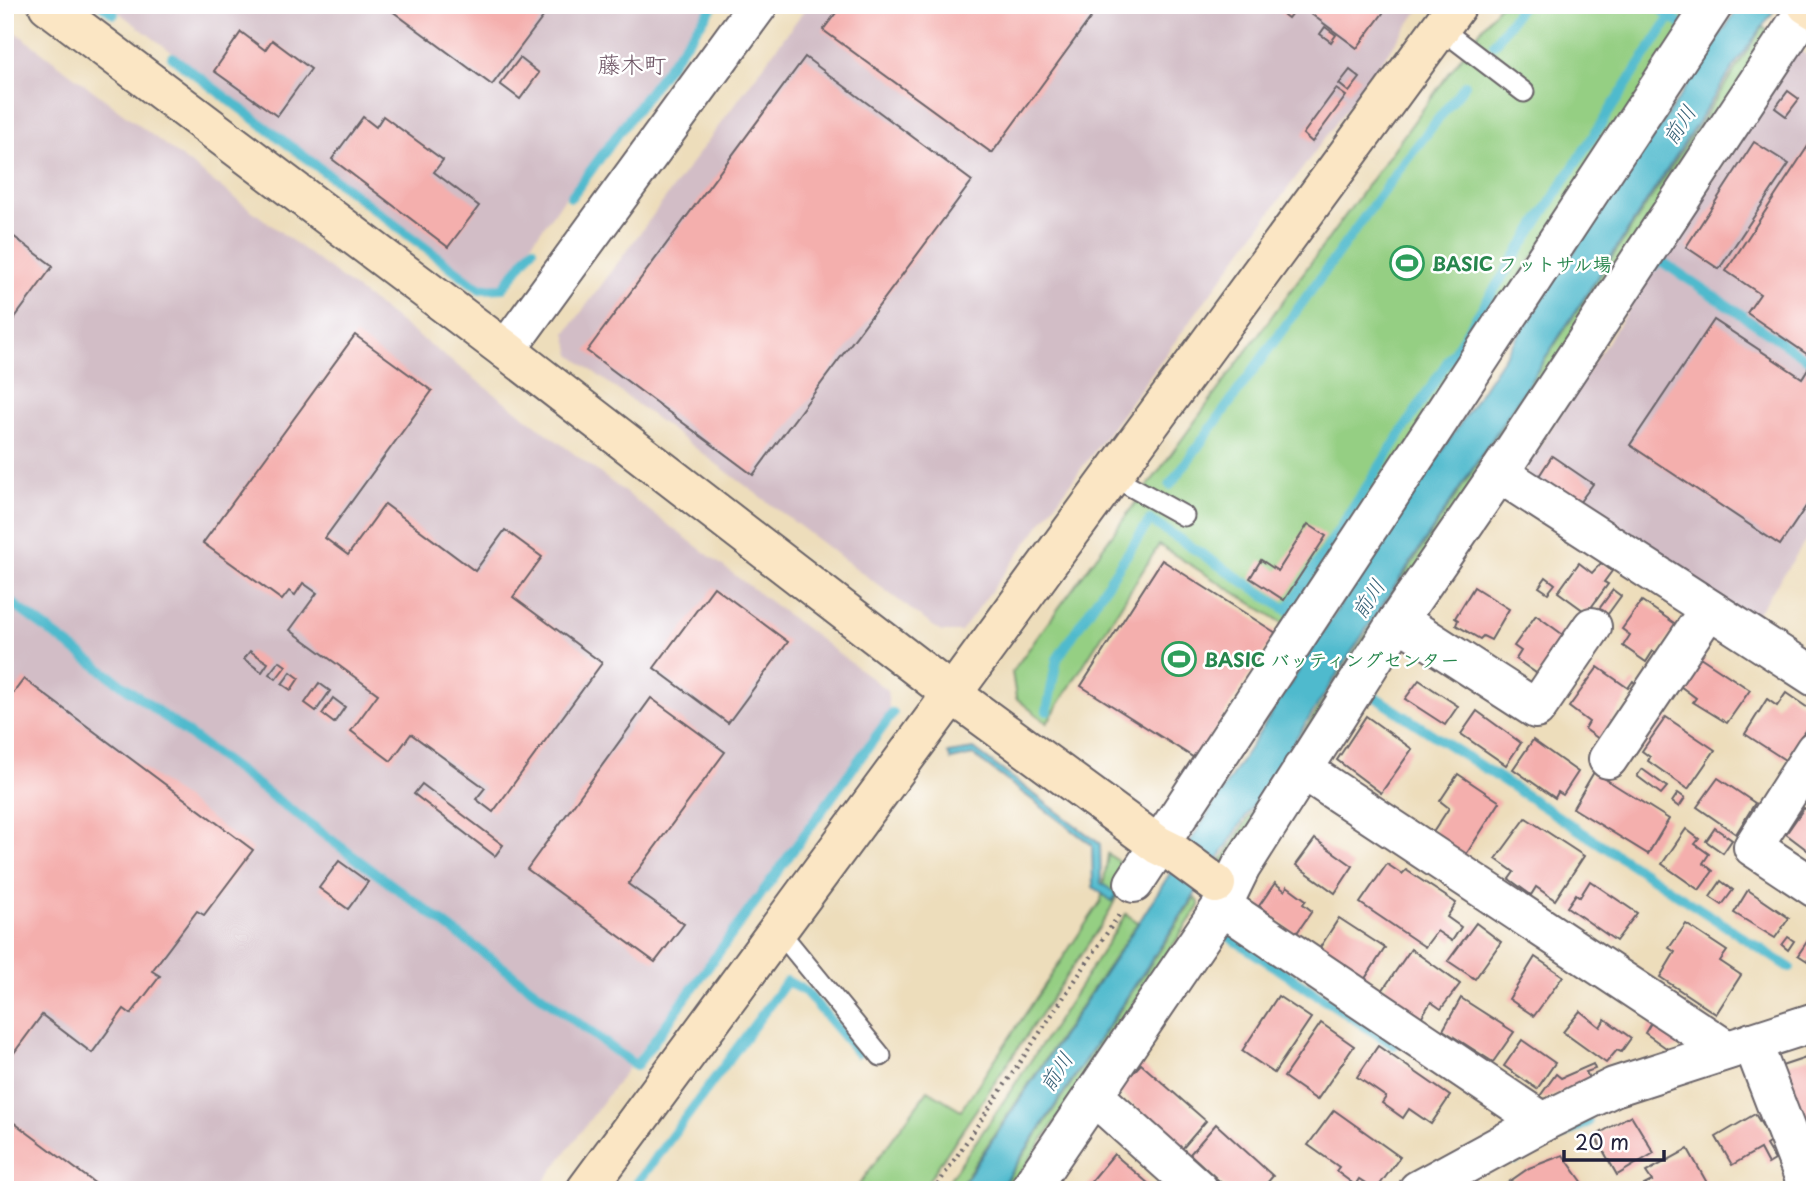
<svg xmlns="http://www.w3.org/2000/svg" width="1820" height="1195" viewBox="0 0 1820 1195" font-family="'Playpen Sans','Klee One',sans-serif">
  <rect width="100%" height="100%" fill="#fff"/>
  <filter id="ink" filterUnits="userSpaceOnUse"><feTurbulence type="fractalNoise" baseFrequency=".0143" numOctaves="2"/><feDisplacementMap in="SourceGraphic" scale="14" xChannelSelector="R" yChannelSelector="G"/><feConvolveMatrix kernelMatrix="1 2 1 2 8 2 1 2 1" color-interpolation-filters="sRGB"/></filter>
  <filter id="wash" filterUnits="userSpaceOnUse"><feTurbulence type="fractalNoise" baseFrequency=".00686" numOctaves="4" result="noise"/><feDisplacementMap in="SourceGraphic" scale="28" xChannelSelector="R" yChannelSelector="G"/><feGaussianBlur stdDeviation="1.57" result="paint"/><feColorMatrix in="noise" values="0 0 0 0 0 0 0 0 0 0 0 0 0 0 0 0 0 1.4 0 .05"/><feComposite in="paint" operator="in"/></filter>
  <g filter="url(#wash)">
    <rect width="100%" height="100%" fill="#edddbb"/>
    <g fill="#d2bdc6">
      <polygon points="109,5 709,5 501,284 480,284"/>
      <polygon points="808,5 1423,5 961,632 941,632 571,355 566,333"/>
      <polygon points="5,24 887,690 890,713 538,1190 5,1190"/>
      <polygon points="1797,49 1815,60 1815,527 1751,623 1527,476 1527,466"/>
    </g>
    <g fill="#95cf83" stroke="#5c785f" stroke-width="2">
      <polygon points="1499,5 1699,5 1289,627 1159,545 1047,723 1016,698 1012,672"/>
      <polygon points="1763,27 1772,34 1225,864 1221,861 1429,537"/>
      <polygon points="1108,854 1121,863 1120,890 1107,916 922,1190 855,1190 928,1090 961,1110 1101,901"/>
      <polygon points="1195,898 1199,902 1199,906 1192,917 1009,1190 1000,1190"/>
      <polygon points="1126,914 1138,922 957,1190 942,1190 991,1120 1062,1014"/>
    </g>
    <g fill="#50bacd" stroke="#396e84" stroke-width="2">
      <polygon points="1740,5 1778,5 1736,63 1531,380 1369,625 1217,861 999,1190 959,1190 1141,919 1348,593 1573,253 1655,134"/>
      <polygon points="974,749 1100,844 1101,883 1117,894 1112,901 1093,887 1092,845 973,755 951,760 948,753"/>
    </g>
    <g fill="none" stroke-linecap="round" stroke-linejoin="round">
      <g stroke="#50bacd" stroke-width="10">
        <polyline points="102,5 114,14"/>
        <polyline points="1655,5 1681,24"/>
        <polyline points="1494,44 1522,5"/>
        <polyline points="172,57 480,289 503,288 533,249"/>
        <polyline points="571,197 714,5"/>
        <polyline points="1654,266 1658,259 1808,359"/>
        <polyline points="1170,485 1405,161 1465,85"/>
        <polyline points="5,598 636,1066 893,713"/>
        <polyline points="1369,693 1790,968"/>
        <polyline points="1047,711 1057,659 1150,520 1287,610 1667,22"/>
        <polyline points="1225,934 1394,1045"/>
        <polyline points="1514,1160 1588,1122"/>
        <polyline points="632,1190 787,981 806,992 858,1053"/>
      </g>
    </g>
    <g id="blocks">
      <g fill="#f4afad">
        <polygon points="384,5 552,5 492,85"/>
        <polygon points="842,5 1100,5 992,153 823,30"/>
        <polygon points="1271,5 1298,5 1288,18"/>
        <polygon points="1299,5 1389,5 1357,48"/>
        <polygon points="1325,27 1336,35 1331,42 1320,34"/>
        <polygon points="241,32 265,50 272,40 311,69 277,116 214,71"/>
        <polygon points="805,57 972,181 753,475 587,351"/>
        <polygon points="520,58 539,73 520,99 500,84"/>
        <polygon points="1350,70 1360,78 1349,92 1339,84"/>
        <polygon points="1336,89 1346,96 1312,142 1303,134"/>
        <polygon points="1788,91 1799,99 1786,116 1775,108"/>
        <polygon points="383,116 443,160 434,172 479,206 448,247 332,159 363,117 376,127"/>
        <polygon points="1754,142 1789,164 1719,269 1686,247"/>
        <polygon points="1810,143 1815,146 1815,493 1780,545 1630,445 1714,320 1802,378 1814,359 1747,313 1760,294 1726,271"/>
        <polygon points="5,230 53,266 5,331"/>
        <polygon points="355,335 432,391 325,538 348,555 385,504 475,571 505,530 542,557 513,597 602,663 493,812 476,799 485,788 411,734 391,761 351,731 378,694 290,630 317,593 303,583 295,595 289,591 282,600 203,543"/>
        <polygon points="1552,456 1593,484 1579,503 1539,476"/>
        <polygon points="1308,524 1326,536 1284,600 1250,578 1261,560 1278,571"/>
        <polygon points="1162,560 1276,633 1196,759 1081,686"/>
        <polygon points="1579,563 1592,573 1601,563 1612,571 1604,582 1608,584 1587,613 1558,592"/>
        <polygon points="1546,577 1555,584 1548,593 1539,587"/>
        <polygon points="714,587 788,642 728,723 654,668"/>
        <polygon points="1474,587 1509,609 1491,640 1483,636 1480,639 1456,625 1458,620 1455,618"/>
        <polygon points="1613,590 1621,596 1608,614 1599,609"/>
        <polygon points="1642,601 1677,625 1657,653 1653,651 1646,662 1623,646 1630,635 1622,629"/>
        <polygon points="1536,615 1566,637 1539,675 1516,659 1521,651 1514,646"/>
        <polygon points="250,651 268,663 262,672 244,659"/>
        <polygon points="1700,657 1750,690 1727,723 1693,702 1696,698 1680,686"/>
        <polygon points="279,661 286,666 276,679 269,674"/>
        <polygon points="1598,667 1628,688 1633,681 1636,684 1599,739 1585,729 1589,722 1569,707"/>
        <polygon points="291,672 299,678 291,690 282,684"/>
        <polygon points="24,679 253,850 204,915 197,911 152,971 160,976 131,1014 124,1009 92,1053 42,1015 5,1065 5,704"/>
        <polygon points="1419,680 1458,706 1445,725 1405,699"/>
        <polygon points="319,683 330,691 316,711 305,703"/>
        <polygon points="1786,693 1811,710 1808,715 1813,719 1785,760 1745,734 1767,699 1777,706"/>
        <polygon points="333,698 345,707 334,723 322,714"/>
        <polygon points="651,698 725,752 628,884 684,924 655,962 527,869"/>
        <polygon points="1477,711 1521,743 1506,765 1461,734"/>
        <polygon points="1366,716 1412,749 1381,793 1337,760"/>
        <polygon points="1666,717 1715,750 1688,789 1648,761 1650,757 1642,751"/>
        <polygon points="1533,740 1578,772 1563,795 1558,792 1555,798 1513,769"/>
        <polygon points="1642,769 1667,787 1661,794 1637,776"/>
        <polygon points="1594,772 1669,819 1648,854 1573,808"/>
        <polygon points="1458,774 1500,802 1465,856 1432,834 1449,808 1440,801"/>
        <polygon points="1718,778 1755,803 1736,834 1697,807"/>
        <polygon points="422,784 503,845 495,856 414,794"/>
        <polygon points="1678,793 1685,798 1679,807 1672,802"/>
        <polygon points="1804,808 1815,816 1815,856 1786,834"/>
        <polygon points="1526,818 1584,856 1555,900 1536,887 1531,895 1509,879 1514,872 1496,859"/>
        <polygon points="1715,828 1732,840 1723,853 1706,841"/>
        <polygon points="1686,829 1699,839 1695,844 1709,854 1703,863 1713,871 1699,890 1662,864"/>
        <polygon points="1315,839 1353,866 1335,893 1296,865"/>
        <polygon points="339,861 368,882 348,909 319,888"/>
        <polygon points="1387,864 1402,874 1406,870 1456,903 1447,917 1461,927 1452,941 1437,931 1425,947 1360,903"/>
        <polygon points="1590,881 1637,913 1616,941 1567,907 1576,894 1580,897"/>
        <polygon points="1721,881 1733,890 1722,905 1710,897"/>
        <polygon points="1275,883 1285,891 1287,886 1306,900 1303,904 1312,911 1296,934 1259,906"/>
        <polygon points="1748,890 1789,918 1775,938 1734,913"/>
        <polygon points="1339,918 1385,948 1364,980 1319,949"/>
        <polygon points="1476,923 1501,942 1475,979 1448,961"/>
        <polygon points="1686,924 1727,951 1720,961 1741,975 1716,1014 1660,977 1675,952 1669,948"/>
        <polygon points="1815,930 1815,966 1798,955"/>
        <polygon points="1788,937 1794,941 1788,950 1782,945"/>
        <polygon points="1411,949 1460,984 1441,1009 1431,1002 1420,1019 1382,991"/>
        <polygon points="1535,957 1563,976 1534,1016 1509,999"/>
        <polygon points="1278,996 1311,1018 1274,1073 1242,1051"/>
        <polygon points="1461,998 1514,1032 1493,1062 1443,1030"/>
        <polygon points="1580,1011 1600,1027 1605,1019 1631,1038 1621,1052 1617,1050 1606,1063 1563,1032"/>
        <polygon points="1652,1021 1685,1044 1669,1050 1645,1033"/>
        <polygon points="1321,1023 1354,1046 1317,1100 1284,1077"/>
        <polygon points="1522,1040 1555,1063 1537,1089 1504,1066"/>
        <polygon points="1378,1046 1450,1096 1431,1124 1409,1109 1403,1118 1382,1103 1386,1097 1357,1077"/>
        <polygon points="1815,1055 1815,1124 1800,1129 1779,1067"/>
        <polygon points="1141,1064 1206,1121 1182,1149 1117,1090"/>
        <polygon points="1593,1064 1595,1069 1586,1072 1590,1080 1545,1099 1540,1096 1556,1074 1561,1078"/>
        <polygon points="1334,1110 1400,1157 1376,1190 1359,1179 1355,1185 1336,1171 1339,1167 1308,1145"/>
        <polygon points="1755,1114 1772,1141 1766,1145 1775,1160 1768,1164 1760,1149 1732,1165 1716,1137"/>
        <polygon points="1631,1115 1654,1153 1617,1175 1595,1136"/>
        <polygon points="5,1116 104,1190 5,1190"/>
        <polygon points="1216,1124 1273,1176 1261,1190 1229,1190 1190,1154"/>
        <polygon points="1688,1149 1711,1190 1646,1190 1644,1185 1652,1181 1646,1172"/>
        <polygon points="1114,1154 1156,1190 1084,1190"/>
        <polygon points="1563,1155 1588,1190 1511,1190 1506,1184 1529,1168"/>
      </g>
    </g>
  </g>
  <g filter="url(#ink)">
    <use href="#blocks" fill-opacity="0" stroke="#696368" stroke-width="2"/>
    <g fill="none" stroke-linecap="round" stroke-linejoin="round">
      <g stroke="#696368" stroke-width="23">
        <g id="lane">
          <polyline points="1440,28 1524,92"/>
          <polyline points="1112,476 1184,516"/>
          <polyline points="778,930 881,1056"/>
        </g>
      </g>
      <g stroke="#696368" stroke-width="42">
        <g id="street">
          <polyline points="506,350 758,5"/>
          <polyline points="1499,473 1815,677"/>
          <polyline points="1398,620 1536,709 1592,627"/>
          <polyline points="1815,750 1753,847 1815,888"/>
          <polyline points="1608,759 1709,609"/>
          <polyline points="1302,769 1727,1050"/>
          <polyline points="1134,883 1713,5"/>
          <polyline points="1222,906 1543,1122"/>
          <polyline points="1752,1042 1809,1190"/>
          <polyline points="1093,1095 1199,1190"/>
          <polyline points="1029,1190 1222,906 1241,867 1398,620 1499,473 1809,5"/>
          <polyline points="1418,1190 1543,1122 1614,1087 1815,1022"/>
        </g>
      </g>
      <g stroke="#696368" stroke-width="42">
        <g id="secondary">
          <polyline points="48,5 506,350 952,694 1158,845 1174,853 1216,884"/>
          <polyline points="1807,5 1815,10"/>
          <polyline points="586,1190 952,694 1457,5"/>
        </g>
      </g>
      <polyline stroke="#696368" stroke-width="4.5" stroke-dasharray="2 5" stroke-linecap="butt" points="934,1190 1119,915"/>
      <use href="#lane" stroke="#fff" stroke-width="19"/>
      <use href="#street" stroke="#fff" stroke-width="38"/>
      <use href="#secondary" stroke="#fbe6c4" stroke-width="38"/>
    </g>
  </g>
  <defs>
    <g id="stadium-ring" transform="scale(1.75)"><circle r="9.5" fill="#fff" stroke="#2e9e5b" stroke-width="1.5"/><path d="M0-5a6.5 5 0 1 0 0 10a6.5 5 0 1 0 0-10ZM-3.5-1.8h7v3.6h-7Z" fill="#2e9e5b"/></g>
  </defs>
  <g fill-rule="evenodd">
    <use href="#stadium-ring" x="1407" y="263"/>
    <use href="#stadium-ring" x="1179" y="659"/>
  </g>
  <g text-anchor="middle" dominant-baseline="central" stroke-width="5" stroke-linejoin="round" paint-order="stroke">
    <g font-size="19" font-weight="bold" fill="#27864d" stroke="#fff" text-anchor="start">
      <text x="1432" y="263">BASIC フットサル場</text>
      <text x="1204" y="659">BASIC バッティングセンター</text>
    </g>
    <g font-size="21" font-style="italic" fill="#345f75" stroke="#fff">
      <text transform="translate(1678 124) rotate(-57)">前川</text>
      <text transform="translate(1367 598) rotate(-57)">前川</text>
      <text transform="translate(1055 1071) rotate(-57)">前川</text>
    </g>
    <g font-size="23" fill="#6c5363" stroke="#fff">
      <text x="632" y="63">藤木町</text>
    </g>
  </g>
  <rect width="1820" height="1195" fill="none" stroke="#fff" stroke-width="28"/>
  <path d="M1564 1150v10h100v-10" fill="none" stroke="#22223b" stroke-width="3.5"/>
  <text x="1575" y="1150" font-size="21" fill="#22223b" stroke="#ffffff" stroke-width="5" paint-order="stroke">20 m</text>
</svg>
